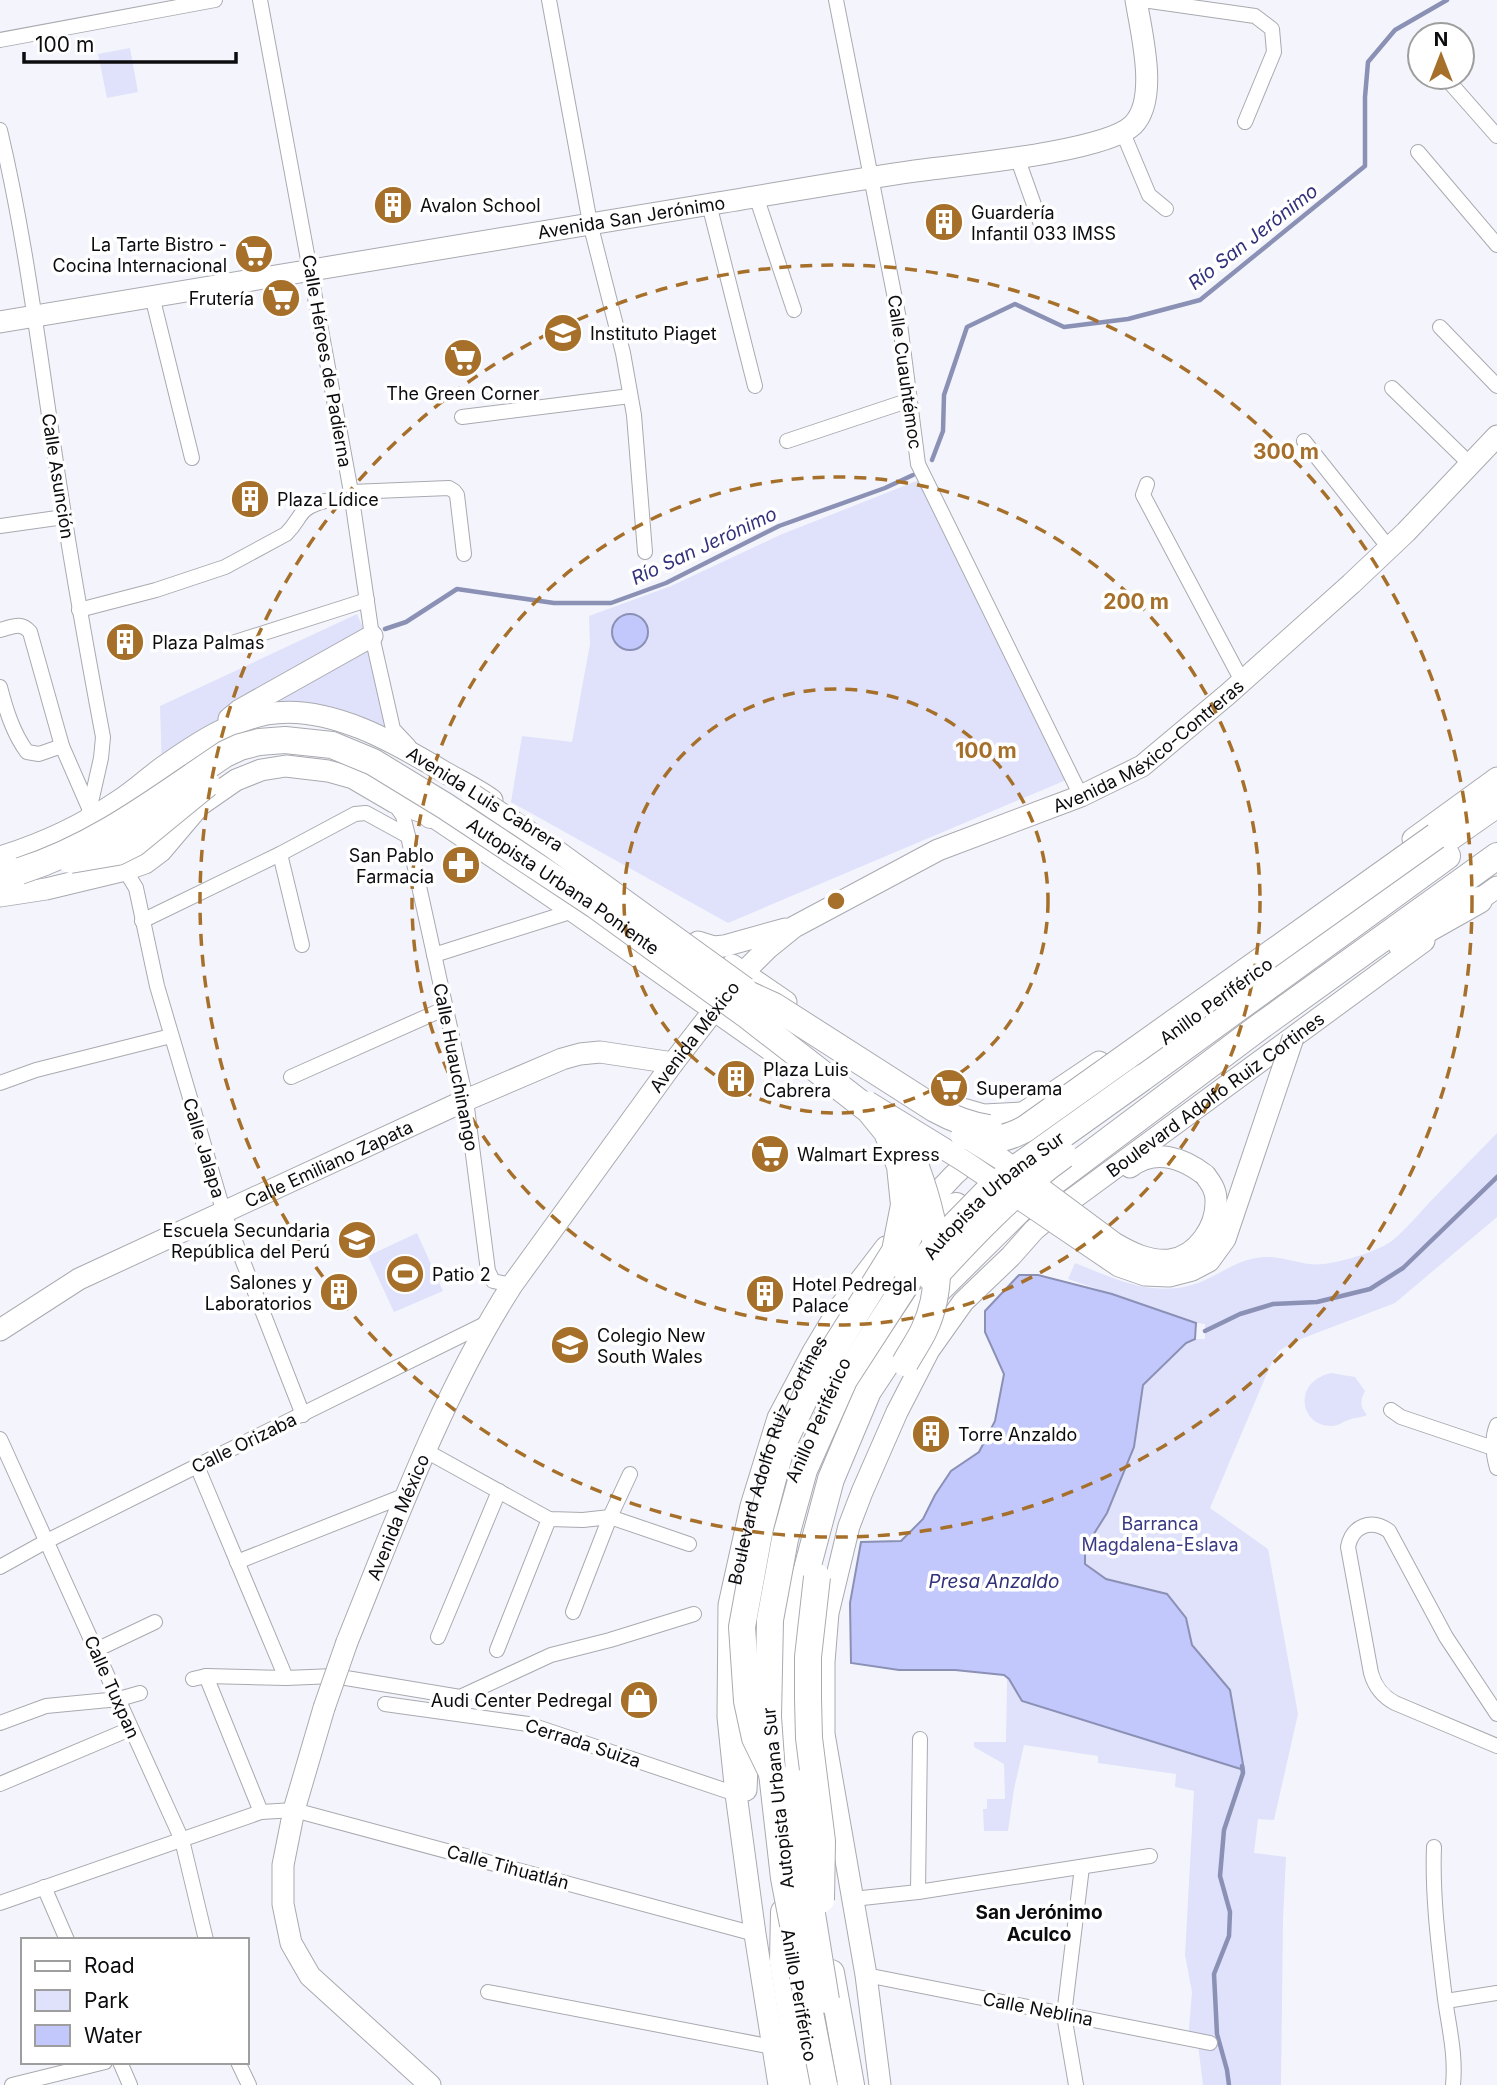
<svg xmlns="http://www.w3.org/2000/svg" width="1497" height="2085" viewBox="0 0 1497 2085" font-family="Inter,sans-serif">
  <rect width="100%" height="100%" fill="#f4f5fc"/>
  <g fill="#dfe2fa">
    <polygon points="130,48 138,92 107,98 98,54"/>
    <polygon points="919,480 1066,780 728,923 511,802 522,736 572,742 590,644 589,616 671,586 780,535"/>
    <polygon points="357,614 367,637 392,730 348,722 271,721 224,733 162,770 160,706"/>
    <path d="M1497,1133V1217L1395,1303L1293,1342L1279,1351L1271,1364L1210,1508L1268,1549L1298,1714L1274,1820L1258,1819L1254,1853L1286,1857L1283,1919L1281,2085H1203L1198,2045L1188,2041L1192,1992L1185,1955L1194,1791L1175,1787L1176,1774L1098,1763V1756L1024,1745L1014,1789L1008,1831H984L983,1809H987V1799H1005L1004,1764L974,1747V1742H1006L1007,1679L1004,1675L1009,1678L1022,1701L1244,1769L1230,1690L1192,1645L1186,1618L1167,1594L1106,1579L1085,1564V1548L1107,1513L1134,1447L1143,1385L1186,1343L1195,1339H1205V1324L1196,1323L1068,1279L1075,1263C1117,1280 1158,1300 1203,1281C1220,1274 1236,1261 1256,1258C1281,1253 1301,1267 1324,1264C1341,1262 1380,1251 1393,1240C1405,1230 1416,1217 1427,1205C1450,1181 1474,1157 1497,1133Z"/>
    <polygon points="417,1233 443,1291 394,1312 368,1256"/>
    <path d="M1331,1373L1355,1377L1365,1391C1360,1400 1360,1407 1367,1415C1361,1418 1356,1417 1351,1419C1343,1421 1340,1426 1331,1426C1300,1426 1292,1382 1331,1373Z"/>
  </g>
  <g fill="#c2c8fc" stroke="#8b90b5" stroke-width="2">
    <circle cx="630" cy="632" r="18"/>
    <polygon points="1019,1275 1038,1275 1112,1294 1196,1323 1195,1339 1186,1343 1143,1385 1134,1447 1107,1513 1085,1548 1085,1564 1106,1579 1167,1594 1186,1618 1192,1645 1230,1690 1244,1770 1022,1701 1009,1679 1004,1675 955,1670 899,1670 851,1663 850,1603 861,1542 901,1541 923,1519 935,1495 951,1471 979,1452 995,1421 1004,1374 985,1332 985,1311"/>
  </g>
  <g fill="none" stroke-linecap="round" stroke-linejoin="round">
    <g stroke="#8b90b5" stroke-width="4.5">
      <polyline points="932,460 943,431 944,395 967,327 1015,304 1064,327 1128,319 1200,300 1365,166 1365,97 1368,62 1395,30 1447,0"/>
      <polyline points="385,629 406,622 457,589 554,603 611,603 666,583 779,526 885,488 913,475"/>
      <polyline points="1205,1331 1240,1314 1273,1304 1317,1302 1370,1289 1403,1268 1497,1177"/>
      <polyline points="1229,2085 1227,2070 1217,2034 1214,1974 1229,1936 1230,1912 1220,1876 1224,1830 1243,1773 1242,1766"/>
    </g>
    <g stroke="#a9aab0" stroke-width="16">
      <g id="street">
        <polyline points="260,0 351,492 372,636 393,729 409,746"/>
        <polyline points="549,0 590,223 623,353 634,415 645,552"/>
        <polyline points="836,0 900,324 918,464 1081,796"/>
        <polyline points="1143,0 1255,16 1272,29 1274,52 1245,122"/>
        <polyline points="0,40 215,0"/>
        <polyline points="1445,77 1497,136"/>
        <path d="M0,130C25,235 38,343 54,449C68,546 85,641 103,737L101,758L87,820"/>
        <polyline points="1123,133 1149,195 1166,209"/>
        <polyline points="1418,152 1497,245"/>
        <polyline points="1017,157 1043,230"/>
        <polyline points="756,196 794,310"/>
        <polyline points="709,204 755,386"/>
        <polyline points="152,296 192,458"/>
        <polyline points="1440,327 1497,386"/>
        <polyline points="1392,388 1471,465"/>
        <polyline points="462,417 630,396"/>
        <polyline points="787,441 910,400"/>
        <polyline points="1304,441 1389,548"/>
        <polyline points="1147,484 1143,495 1242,681"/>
        <polyline points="351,492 449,488 454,491 457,495 464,554"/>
        <polyline points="0,526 64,517"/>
        <path d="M79,610L156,590L225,567L286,534C304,516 296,509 325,501"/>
        <path d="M0,630C12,627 21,621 30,632L62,746L89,808"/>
        <polyline points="229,644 367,600"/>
        <path d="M0,687C6,710 13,733 27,752L39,754L62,746"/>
        <polyline points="394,803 403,816 408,836 466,1100 488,1271 493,1281 512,1285"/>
        <polyline points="280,854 302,945"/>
        <polyline points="125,870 136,888 157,986 224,1213 303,1415"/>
        <polyline points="142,921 280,854 355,814 366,813 408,836"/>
        <polyline points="434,955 573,911"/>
        <polyline points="291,1077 446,1008"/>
        <polyline points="0,1083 36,1070 171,1036"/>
        <polyline points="1391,1410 1401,1417 1493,1448"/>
        <path d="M1497,1425C1491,1439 1493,1454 1497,1468"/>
        <polyline points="0,1439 182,1840 206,1940"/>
        <polyline points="426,1451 549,1519 583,1520 610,1517 689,1544"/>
        <polyline points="197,1466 286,1678"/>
        <polyline points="237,1562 406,1495"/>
        <polyline points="0,1567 45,1542 197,1466 489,1322"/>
        <polyline points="573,1612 610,1517 630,1474"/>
        <polyline points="438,1637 499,1491"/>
        <polyline points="96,1650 155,1622"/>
        <polyline points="497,1650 549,1519"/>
        <polyline points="206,1676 261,1812"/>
        <polyline points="193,1679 206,1676 286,1678 334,1676 460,1697 551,1655 610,1640 694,1614"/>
        <polyline points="385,1704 528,1724 736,1794"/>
        <path d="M1497,1714L1446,1637L1389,1531C1371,1518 1352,1526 1348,1547L1371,1673C1375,1687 1382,1696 1395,1703L1497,1746"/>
        <polyline points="0,1723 46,1706 119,1699 140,1693"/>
        <polyline points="0,1784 130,1729"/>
        <path d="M1434,1847C1432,1897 1439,1949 1445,1999C1449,2028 1456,2055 1453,2085"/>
        <polyline points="44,1887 67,1940"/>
        <polyline points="918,1892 920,1739"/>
        <polyline points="853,1899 918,1892 1150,1856"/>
        <polyline points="0,1903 261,1812 294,1810 755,1934"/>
        <polyline points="866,1975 1210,2043"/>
        <polyline points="488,1992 773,2047"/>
        <polyline points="1446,2001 1497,1993"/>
        <polyline points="120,2062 130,2085"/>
        <polyline points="238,2062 249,2085"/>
        <polyline points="12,2085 105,2062"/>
        <polyline points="1076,2085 1064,2015 1082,1867"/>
      </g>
    </g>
    <g stroke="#a9aab0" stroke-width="23">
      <g id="secondary">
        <path id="s1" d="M0,322C235,284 470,242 705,205C775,194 845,181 915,171C959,165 1105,152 1133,125C1159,99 1141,32 1136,0"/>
        <polyline points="229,719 240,710 372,636"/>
        <polyline points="1413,839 1497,778"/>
        <path d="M0,857C43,844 83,825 120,800C135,790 148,778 163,767C193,746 230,721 267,714C328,703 396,743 446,773C462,782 478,790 492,800"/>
        <polyline points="0,896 46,889 125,870 145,863 161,851 200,805 236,780 261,770 286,766 328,771 353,778 394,802 431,815 573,911 796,1068"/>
        <polyline points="1466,909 1497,887"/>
        <polyline points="698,942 714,947 724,946 785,929"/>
        <polyline points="732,965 786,1002"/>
        <polyline points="963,1109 984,1115 1023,1113"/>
        <path d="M1130,1167C1155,1148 1183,1158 1205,1175"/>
        <polyline points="920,1211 954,1175 1023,1113 1099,1062"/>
        <path id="s2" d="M0,1330L79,1279L466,1100L562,1059L580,1054L600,1052L673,1063"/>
        <path id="s3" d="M347,1642C396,1521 441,1396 512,1285L673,1063L743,973L768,948L794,927L938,850L1081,796L1142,766L1228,694L1351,584L1406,532L1497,436"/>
        <polyline points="324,1708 294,1810 283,1865 283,1904 291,1943 310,1976 430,2085"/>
        <polyline points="746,1790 749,1724"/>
        <path id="s4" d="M779,2085L755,1934L736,1794L728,1717L729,1605L751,1506L778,1418L813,1352L840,1307L886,1247"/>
        <path id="s5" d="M880,2085L866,1975L824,1734V1662L828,1613L849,1526L862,1492L897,1412L929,1350L963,1302L1011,1256L1034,1230L1063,1206L1424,941"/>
      </g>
    </g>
    <g stroke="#a9aab0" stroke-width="28">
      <g id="highway">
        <polyline points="416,799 431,815"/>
        <polyline points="1420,858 1497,804"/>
        <polyline points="0,877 20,871"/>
        <polyline points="1401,944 1479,900"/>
        <polyline points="1142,1078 1447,856"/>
        <polyline points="913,1234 956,1206"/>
        <polyline points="801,1804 790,1692 799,1599 831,1479 868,1391 929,1299 1028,1201 1258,1028 1497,856"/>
        <polyline points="784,1912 783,1962 802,2085"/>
        <polyline points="831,1973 851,2085"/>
      </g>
    </g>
    <use href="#street" stroke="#fff" stroke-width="14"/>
    <use href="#secondary" stroke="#fff" stroke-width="21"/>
    <use href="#highway" stroke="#fff" stroke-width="26"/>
    <g stroke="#a9aab0" stroke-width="23" stroke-linecap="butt">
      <g id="secondary-bridge">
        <polyline points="472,794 550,846 746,988"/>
        <polyline points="868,1102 964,1161 1119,1266 1145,1275 1169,1276 1192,1270 1209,1261 1225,1239 1293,1038"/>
        <path d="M966,1137L1001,1159L1114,1243C1131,1253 1149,1262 1170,1260C1198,1256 1217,1226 1216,1200C1216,1190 1211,1183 1205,1175"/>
        <path d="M895,1266C910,1242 924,1221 916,1192"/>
        <polyline points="324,1708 347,1642"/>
      </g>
    </g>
    <g stroke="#a9aab0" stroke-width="28" stroke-linecap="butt">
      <g id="highway-bridge">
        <polyline points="70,860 117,852 135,843 207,784"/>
        <path id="s6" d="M20,871C98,846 158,799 225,754L240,747L259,742L285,740L332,745L373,762L445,806L595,905L748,1016L869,1110L887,1132L900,1166L904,1205L895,1251L810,1387L781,1448L760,1528L742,1627L747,1701L755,1738L772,1773"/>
        <path d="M728,985L774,1006L935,1109C953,1119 968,1125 989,1128"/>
        <path d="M964,1136C990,1140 1001,1142 1025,1129L1436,836"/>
        <path d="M932,1279C972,1235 1015,1190 1064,1155"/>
        <path d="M905,1363C911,1352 919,1341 924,1330C952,1271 930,1200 907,1144"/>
        <polyline points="817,1577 808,1657 808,1699 809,1738 822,1841 821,1900"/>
        <polyline points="790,1779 826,2000"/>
        <path id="s7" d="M824,2085L784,1878L772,1773L768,1717L770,1620L785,1539L804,1470L844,1380L908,1281L940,1240L989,1190L1019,1166L1142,1078"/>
      </g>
    </g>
    <use href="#secondary-bridge" stroke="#fff" stroke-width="21"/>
    <use href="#highway-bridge" stroke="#fff" stroke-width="26"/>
  </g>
  <g fill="none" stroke="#a6702b" stroke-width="3.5" stroke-dasharray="12 9">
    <circle cx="836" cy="901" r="212"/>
    <circle cx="836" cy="901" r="424"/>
    <circle cx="836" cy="901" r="636"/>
  </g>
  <defs>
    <g id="building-disc" transform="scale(2.0125)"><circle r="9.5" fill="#a6702b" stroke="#fff"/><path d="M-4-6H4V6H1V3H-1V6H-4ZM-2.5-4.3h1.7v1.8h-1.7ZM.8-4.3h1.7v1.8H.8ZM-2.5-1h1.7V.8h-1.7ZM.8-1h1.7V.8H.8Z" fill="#fff"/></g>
    <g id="supermarket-disc" transform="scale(2.0125)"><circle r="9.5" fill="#a6702b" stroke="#fff"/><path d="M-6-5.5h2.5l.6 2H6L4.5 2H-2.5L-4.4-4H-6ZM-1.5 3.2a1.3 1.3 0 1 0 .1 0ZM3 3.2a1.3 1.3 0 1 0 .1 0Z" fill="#fff"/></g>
    <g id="school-disc" transform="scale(2.0125)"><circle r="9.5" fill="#a6702b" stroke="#fff"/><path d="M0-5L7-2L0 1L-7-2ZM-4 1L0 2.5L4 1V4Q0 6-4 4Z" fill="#fff"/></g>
    <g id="pharmacy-disc" transform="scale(2.0125)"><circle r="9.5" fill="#a6702b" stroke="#fff"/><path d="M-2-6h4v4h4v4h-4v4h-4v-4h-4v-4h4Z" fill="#fff"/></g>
    <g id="stadium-disc" transform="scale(2.0125)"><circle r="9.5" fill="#a6702b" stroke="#fff"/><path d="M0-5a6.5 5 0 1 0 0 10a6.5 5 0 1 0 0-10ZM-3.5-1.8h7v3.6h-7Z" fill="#fff"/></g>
    <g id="shop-disc" transform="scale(2.0125)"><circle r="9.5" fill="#a6702b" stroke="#fff"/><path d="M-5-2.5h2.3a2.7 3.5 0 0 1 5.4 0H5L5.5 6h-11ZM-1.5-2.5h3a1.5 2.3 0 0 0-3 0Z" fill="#fff"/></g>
  </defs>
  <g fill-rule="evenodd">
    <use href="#building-disc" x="393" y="205"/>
    <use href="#building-disc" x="944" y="222"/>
    <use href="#supermarket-disc" x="254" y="254"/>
    <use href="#supermarket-disc" x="281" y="298"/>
    <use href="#school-disc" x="563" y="333"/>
    <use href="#supermarket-disc" x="463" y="358"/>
    <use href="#building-disc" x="250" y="499"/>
    <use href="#building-disc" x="125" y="642"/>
    <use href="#pharmacy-disc" x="461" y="865"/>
    <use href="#building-disc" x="736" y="1079"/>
    <use href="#supermarket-disc" x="949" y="1088"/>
    <use href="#supermarket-disc" x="770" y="1154"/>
    <use href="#school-disc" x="357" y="1240"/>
    <use href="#stadium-disc" x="405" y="1274"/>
    <use href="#building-disc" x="339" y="1292"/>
    <use href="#building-disc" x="765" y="1294"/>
    <use href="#school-disc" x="570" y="1345"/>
    <use href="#building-disc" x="931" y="1434"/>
    <use href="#shop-disc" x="639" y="1700"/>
  </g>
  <g text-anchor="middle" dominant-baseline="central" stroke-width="7" stroke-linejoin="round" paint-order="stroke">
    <g font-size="18" fill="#0c0c0f" stroke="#fff" text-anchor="start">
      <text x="420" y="205">Avalon School</text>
      <text x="971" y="212">Guardería<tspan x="971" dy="21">Infantil 033 IMSS</tspan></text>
      <text x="227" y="244" text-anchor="end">La Tarte Bistro -<tspan x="227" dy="21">Cocina Internacional</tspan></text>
      <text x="254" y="298" text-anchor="end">Frutería</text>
      <text x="590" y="333">Instituto Piaget</text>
      <text x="463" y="393" text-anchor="middle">The Green Corner</text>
      <text x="277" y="499">Plaza Lídice</text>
      <text x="152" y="642">Plaza Palmas</text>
      <text x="434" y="855" text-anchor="end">San Pablo<tspan x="434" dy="21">Farmacia</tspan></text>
      <text x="763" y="1069">Plaza Luis<tspan x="763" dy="21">Cabrera</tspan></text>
      <text x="976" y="1088">Superama</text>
      <text x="797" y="1154">Walmart Express</text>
      <text x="330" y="1230" text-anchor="end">Escuela Secundaria<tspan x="330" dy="21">República del Perú</tspan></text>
      <text x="432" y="1274">Patio 2</text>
      <text x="312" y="1282" text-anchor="end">Salones y<tspan x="312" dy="21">Laboratorios</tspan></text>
      <text x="792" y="1284">Hotel Pedregal<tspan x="792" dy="21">Palace</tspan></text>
      <text x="597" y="1335">Colegio New<tspan x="597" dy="21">South Wales</tspan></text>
      <text x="958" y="1434">Torre Anzaldo</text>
      <text x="612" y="1700" text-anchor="end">Audi Center Pedregal</text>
    </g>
    <g font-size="18" fill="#0c0c0f" stroke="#fff">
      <text stroke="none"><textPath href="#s1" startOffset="640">Avenida San Jerónimo</textPath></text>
      <text transform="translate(327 361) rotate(80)">Calle Héroes de Padierna</text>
      <text transform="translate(905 372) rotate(82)">Calle Cuauhtémoc</text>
      <text transform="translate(58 476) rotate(81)">Calle Asunción</text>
      <text stroke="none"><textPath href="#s3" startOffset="1251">Avenida México-Contreras</textPath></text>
      <text transform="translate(485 799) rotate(32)">Avenida Luis Cabrera</text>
      <text stroke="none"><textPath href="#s6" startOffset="618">Autopista Urbana Poniente</textPath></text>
      <text transform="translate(1216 1001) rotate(-36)">Anillo Periférico</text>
      <text stroke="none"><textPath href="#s3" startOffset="702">Avenida México</textPath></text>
      <text transform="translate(456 1067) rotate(79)">Calle Huauchinango</text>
      <text stroke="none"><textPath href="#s5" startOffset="1146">Boulevard Adolfo Ruiz Cortines</textPath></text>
      <text transform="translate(204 1148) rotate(73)">Calle Jalapa</text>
      <text stroke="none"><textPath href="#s2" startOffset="369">Calle Emiliano Zapata</textPath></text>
      <text stroke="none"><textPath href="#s7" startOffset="962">Autopista Urbana Sur</textPath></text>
      <text transform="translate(818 1420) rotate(-66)">Anillo Periférico</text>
      <text transform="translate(244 1443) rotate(-26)">Calle Orizaba</text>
      <text stroke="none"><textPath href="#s4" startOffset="637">Boulevard Adolfo Ruiz Cortines</textPath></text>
      <text stroke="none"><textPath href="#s3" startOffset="135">Avenida México</textPath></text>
      <text transform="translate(112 1687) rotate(66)">Calle Tuxpan</text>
      <text transform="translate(583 1743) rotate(18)">Cerrada Suiza</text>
      <text transform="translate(778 1798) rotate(-96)">Autopista Urbana Sur</text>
      <text transform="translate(508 1867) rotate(15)">Calle Tihuatlán</text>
      <text transform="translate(799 1995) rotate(80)">Anillo Periférico</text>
      <text transform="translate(1038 2009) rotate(11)">Calle Neblina</text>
    </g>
    <g font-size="18" fill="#3a3a84" stroke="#fff">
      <text x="1160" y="1523">Barranca<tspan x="1160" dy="21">Magdalena-Eslava</tspan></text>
    </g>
    <g font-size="19" font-style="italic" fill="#32317b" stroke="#fff">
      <text transform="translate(1253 237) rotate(-38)">Río San Jerónimo</text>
      <text transform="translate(704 546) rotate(-25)">Río San Jerónimo</text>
      <text x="994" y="1581">Presa Anzaldo</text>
    </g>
    <g font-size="19" font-weight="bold" fill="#0c0c0f" stroke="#fff">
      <text x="1039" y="1912">San Jerónimo<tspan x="1039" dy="22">Aculco</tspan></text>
    </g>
  </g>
  <circle cx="836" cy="901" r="10" fill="#a6702b" stroke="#fff" stroke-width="3.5"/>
  <g font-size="21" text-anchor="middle" font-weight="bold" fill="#a6702b" stroke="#fff" stroke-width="7" stroke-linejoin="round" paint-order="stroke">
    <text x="1286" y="459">300 m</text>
    <text x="1136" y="609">200 m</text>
    <text x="986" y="758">100 m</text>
  </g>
  <rect x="21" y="1938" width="228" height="126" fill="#ffffff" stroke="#9e9e9f" stroke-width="2"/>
  <rect x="35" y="1961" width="35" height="10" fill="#ffffff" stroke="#9e9e9f" stroke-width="2"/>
  <text x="84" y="1973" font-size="21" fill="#0c0c0f">Road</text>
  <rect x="35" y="1990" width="35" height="21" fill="#dfe2fa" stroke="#9e9e9f" stroke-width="2"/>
  <text x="84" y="2008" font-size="21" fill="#0c0c0f">Park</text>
  <rect x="35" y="2025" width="35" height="21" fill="#c2c8fc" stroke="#9e9e9f" stroke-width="2"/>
  <text x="84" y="2043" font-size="21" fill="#0c0c0f">Water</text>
  <g transform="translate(1441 56)"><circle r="33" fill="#ffffff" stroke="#9e9e9f" stroke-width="2"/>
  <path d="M0-5L12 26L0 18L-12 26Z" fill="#a6702b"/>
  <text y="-10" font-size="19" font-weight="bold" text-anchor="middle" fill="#0c0c0f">N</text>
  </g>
  <path d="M24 52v10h212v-10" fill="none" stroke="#0c0c0f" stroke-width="3.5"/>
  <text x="35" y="52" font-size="21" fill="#0c0c0f" stroke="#ffffff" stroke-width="5" paint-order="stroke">100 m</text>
</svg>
